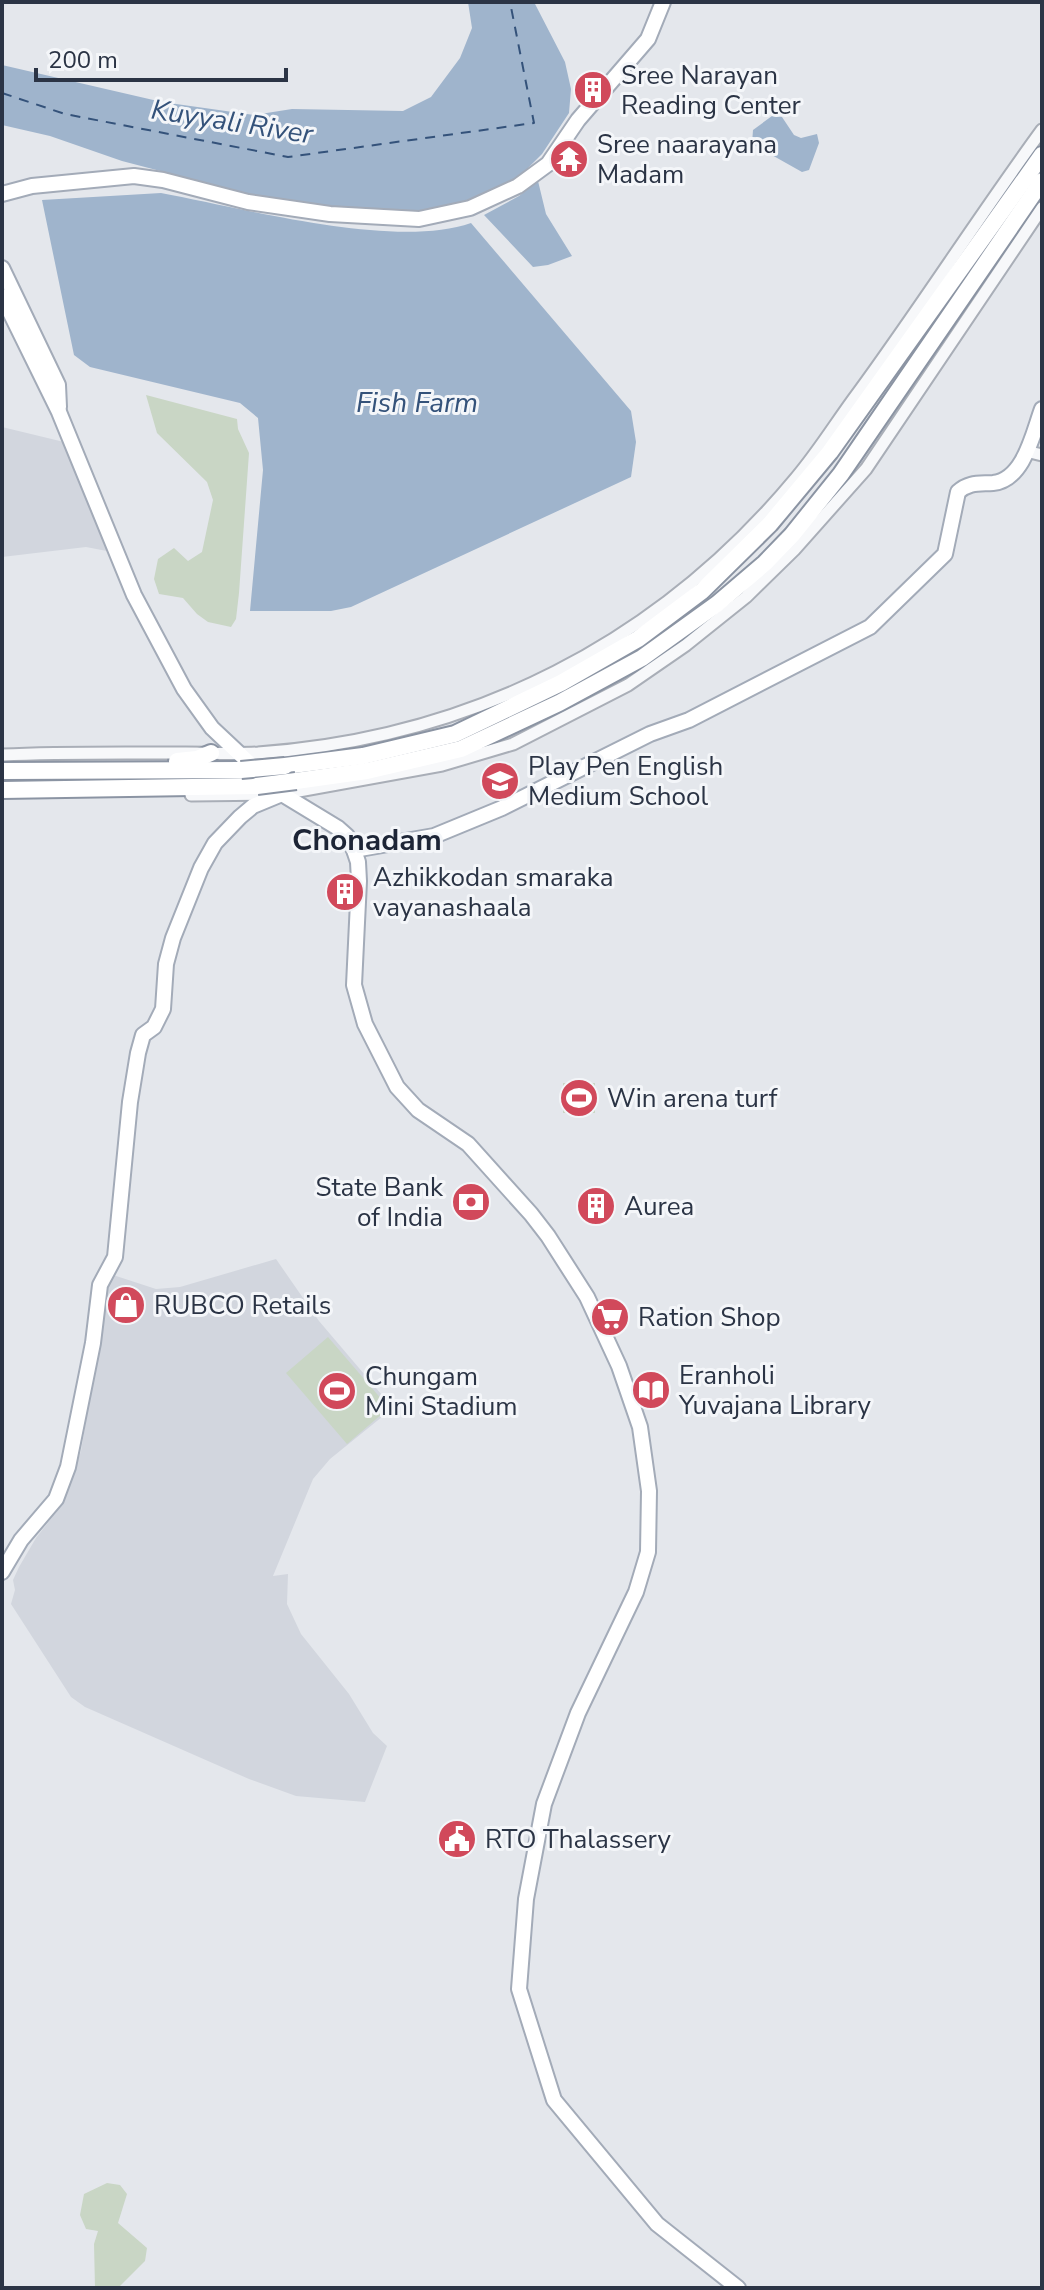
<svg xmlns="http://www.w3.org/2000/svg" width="1044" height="2290" viewBox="0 0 1044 2290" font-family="'Nunito Sans',sans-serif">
  <rect width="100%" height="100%" fill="#e4e7ec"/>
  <g fill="#d2d6de">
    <polygon points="2,427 64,442 112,552 86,547 2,557"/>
    <polygon points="276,1259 319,1321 393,1408 330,1459 313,1479 273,1576 288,1574 287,1604 301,1634 349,1694 373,1733 387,1746 365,1802 296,1796 249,1779 85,1707 71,1697 11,1604 15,1590 13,1580 19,1567 36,1538 64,1502 81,1451 110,1274 156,1289 180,1287"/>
  </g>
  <g fill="#c9d6c5">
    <polygon points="146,395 237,419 238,429 249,453 239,593 236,619 231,627 208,622 197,614 183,598 159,594 154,579 158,559 174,548 188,561 202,552 213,500 207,482 157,433"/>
    <rect x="563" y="1083" width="32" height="30"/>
    <polygon points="328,1337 389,1408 347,1444 286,1373"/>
    <polygon points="107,2183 120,2185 127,2194 118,2223 147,2248 145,2261 118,2288 95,2288 94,2244 98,2231 86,2229 80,2215 84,2194"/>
  </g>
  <g fill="#9fb4cc">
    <polygon points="468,2 534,2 565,62 571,89 569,113 542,154 510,186 450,208 378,213 287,204 122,161 50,136 2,125 2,65 162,102 254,115 292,109 403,111 431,97 460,58 472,28"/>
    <polygon points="772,116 782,117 794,135 801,138 817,134 819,143 809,170 802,172 752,144 753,130"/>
    <polygon points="538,181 546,214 572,256 548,265 533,267 484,215 519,196"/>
    <path d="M161,193C243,208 394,250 471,223L631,411L636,442L631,477L351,607L331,611H250L263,470L258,418L240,403L90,367L74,355L42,200Z"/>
  </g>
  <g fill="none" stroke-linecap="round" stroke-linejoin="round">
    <polyline stroke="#34527a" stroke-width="2" stroke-dasharray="10 8" stroke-linecap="butt" points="2,93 65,114 288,157 534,123 510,2"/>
    <g stroke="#a9aeb7" stroke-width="15">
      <g id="minor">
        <polyline points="1026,451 1042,455"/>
        <path d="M2,755C63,752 124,753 185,753C209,753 234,754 258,753C472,738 659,643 796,478C819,451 837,421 858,393C921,307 979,216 1042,130"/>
        <polyline points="191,795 282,794 442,765 513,744 628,685 686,645 746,597 794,550 866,469 1042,208"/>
      </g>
    </g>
    <g stroke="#a3abb8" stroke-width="18">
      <g id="major">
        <polyline points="2,194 32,186 134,176 163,180 248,202 330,214 419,219 470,208 518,186 548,164 578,120 648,39 663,2"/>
        <polyline points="2,268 58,385 59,407"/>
        <polyline points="2,296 59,412 134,595 184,689 212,728 282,794 338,828 347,836 354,850 358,862 359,881 354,985 365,1024 397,1087 418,1110 468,1144 531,1214 548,1236 587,1297 619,1366 640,1427 649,1491 648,1552 636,1592 578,1713 544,1804 526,1899 519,1989 554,2100 657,2224 738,2288"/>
        <path d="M354,850L434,836L502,808L650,734L689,720L870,627L945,554L958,492C969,482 979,484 993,483C1024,480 1033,433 1042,409"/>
        <polyline points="2,1572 21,1540 56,1499 68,1467 93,1343 100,1285 115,1257 130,1102 138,1053 143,1035 154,1027 163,1009 166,964 173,938 201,868 215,843 240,817 253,806 282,794"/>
      </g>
    </g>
    <g stroke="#8b94a3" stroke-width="20">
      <g id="highway">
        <polyline points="177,761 197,759 211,753"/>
        <polyline points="285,766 363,756 455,734 561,683 638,639 702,591 770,524 830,452 1042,155"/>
        <polyline points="2,771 241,770"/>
        <polyline points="296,781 367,771 461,749 559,703 642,658 717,604 765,563 792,535 841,474 1042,181"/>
        <polyline points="2,790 257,786"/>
      </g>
    </g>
    <use href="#minor" stroke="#f7f8fa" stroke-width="11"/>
    <use href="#major" stroke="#fff" stroke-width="14"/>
    <use href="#highway" stroke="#fff" stroke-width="16"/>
    <g stroke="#8b94a3" stroke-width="20" stroke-linecap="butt">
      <g id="highway-bridge">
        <polyline points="241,770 285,766"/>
        <polyline points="257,786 296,781"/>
      </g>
    </g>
    <use href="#highway-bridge" stroke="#fff" stroke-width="16"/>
  </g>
  <defs>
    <g id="building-disc" transform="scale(2)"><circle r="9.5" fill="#d1495b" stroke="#f4f6f9"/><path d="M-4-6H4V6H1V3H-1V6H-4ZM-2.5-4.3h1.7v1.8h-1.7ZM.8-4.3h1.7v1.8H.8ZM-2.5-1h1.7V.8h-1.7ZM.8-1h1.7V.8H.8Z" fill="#fff"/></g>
    <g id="temple-disc" transform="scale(2)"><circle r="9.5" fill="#d1495b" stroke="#f4f6f9"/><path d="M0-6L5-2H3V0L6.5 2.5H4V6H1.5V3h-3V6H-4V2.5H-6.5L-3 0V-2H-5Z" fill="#fff"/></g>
    <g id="school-disc" transform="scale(2)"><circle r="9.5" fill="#d1495b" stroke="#f4f6f9"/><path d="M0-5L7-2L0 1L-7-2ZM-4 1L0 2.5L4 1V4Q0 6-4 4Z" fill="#fff"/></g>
    <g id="stadium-disc" transform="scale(2)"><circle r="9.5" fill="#d1495b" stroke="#f4f6f9"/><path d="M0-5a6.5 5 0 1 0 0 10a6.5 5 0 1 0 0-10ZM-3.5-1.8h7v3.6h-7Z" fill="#fff"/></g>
    <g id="bank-disc" transform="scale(2)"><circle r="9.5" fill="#d1495b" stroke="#f4f6f9"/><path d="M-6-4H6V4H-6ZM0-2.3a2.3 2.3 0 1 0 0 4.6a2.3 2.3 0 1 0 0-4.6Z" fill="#fff"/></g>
    <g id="shop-disc" transform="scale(2)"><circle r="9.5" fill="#d1495b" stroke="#f4f6f9"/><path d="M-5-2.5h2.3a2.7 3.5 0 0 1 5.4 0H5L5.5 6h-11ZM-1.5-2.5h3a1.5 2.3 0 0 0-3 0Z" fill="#fff"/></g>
    <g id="supermarket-disc" transform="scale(2)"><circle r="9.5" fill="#d1495b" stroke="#f4f6f9"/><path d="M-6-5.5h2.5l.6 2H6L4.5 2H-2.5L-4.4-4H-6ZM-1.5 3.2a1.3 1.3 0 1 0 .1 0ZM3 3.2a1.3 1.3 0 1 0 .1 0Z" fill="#fff"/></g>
    <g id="library-disc" transform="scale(2)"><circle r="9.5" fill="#d1495b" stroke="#f4f6f9"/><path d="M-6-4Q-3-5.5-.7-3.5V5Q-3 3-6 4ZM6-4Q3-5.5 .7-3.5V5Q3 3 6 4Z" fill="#fff"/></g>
    <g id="civic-disc" transform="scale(2)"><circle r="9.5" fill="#d1495b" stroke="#f4f6f9"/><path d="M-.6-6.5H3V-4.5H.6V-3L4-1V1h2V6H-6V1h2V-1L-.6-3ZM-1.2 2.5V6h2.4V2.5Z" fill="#fff"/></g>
  </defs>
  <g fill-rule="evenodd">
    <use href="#building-disc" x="593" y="90"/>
    <use href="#temple-disc" x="569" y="159"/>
    <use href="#school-disc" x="500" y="781"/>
    <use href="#building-disc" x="345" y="892"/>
    <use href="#stadium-disc" x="579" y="1098"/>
    <use href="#bank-disc" x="471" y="1202"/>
    <use href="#building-disc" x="596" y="1206"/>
    <use href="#shop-disc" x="126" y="1305"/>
    <use href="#supermarket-disc" x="610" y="1317"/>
    <use href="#library-disc" x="651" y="1390"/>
    <use href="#stadium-disc" x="337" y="1391"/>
    <use href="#civic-disc" x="457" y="1839"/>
  </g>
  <g text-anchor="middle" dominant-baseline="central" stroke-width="6" stroke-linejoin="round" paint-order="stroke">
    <g font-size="26" fill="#2b3445" stroke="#f4f6f9" text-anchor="start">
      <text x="621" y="75">Sree Narayan<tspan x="621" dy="30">Reading Center</tspan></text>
      <text x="597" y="144">Sree naarayana<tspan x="597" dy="30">Madam</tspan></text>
      <text x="528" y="766">Play Pen English<tspan x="528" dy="30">Medium School</tspan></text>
      <text x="373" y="877">Azhikkodan smaraka<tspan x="373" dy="30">vayanashaala</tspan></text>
      <text x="607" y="1098">Win arena turf</text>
      <text x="443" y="1187" text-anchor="end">State Bank<tspan x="443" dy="30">of India</tspan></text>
      <text x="624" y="1206">Aurea</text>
      <text x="154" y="1305">RUBCO Retails</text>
      <text x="638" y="1317">Ration Shop</text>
      <text x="679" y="1375">Eranholi<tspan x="679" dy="30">Yuvajana Library</tspan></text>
      <text x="365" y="1376">Chungam<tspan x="365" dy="30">Mini Stadium</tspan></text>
      <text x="485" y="1839">RTO Thalassery</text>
    </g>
    <g font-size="28" font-style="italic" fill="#34527a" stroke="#f4f6f9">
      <text transform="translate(232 122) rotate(9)">Kuyyali River</text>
      <text x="417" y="403">Fish Farm</text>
    </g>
    <g font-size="30" font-weight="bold" fill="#1d2536" stroke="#f4f6f9">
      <text x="367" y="840">Chonadam</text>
    </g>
  </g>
  <rect width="1044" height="2290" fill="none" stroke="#2b3445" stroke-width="8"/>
  <path d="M36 68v12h250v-12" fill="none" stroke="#2b3445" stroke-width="4"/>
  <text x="48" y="68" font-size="24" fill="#2b3445" stroke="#f4f6f9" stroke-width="6" paint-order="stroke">200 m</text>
</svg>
